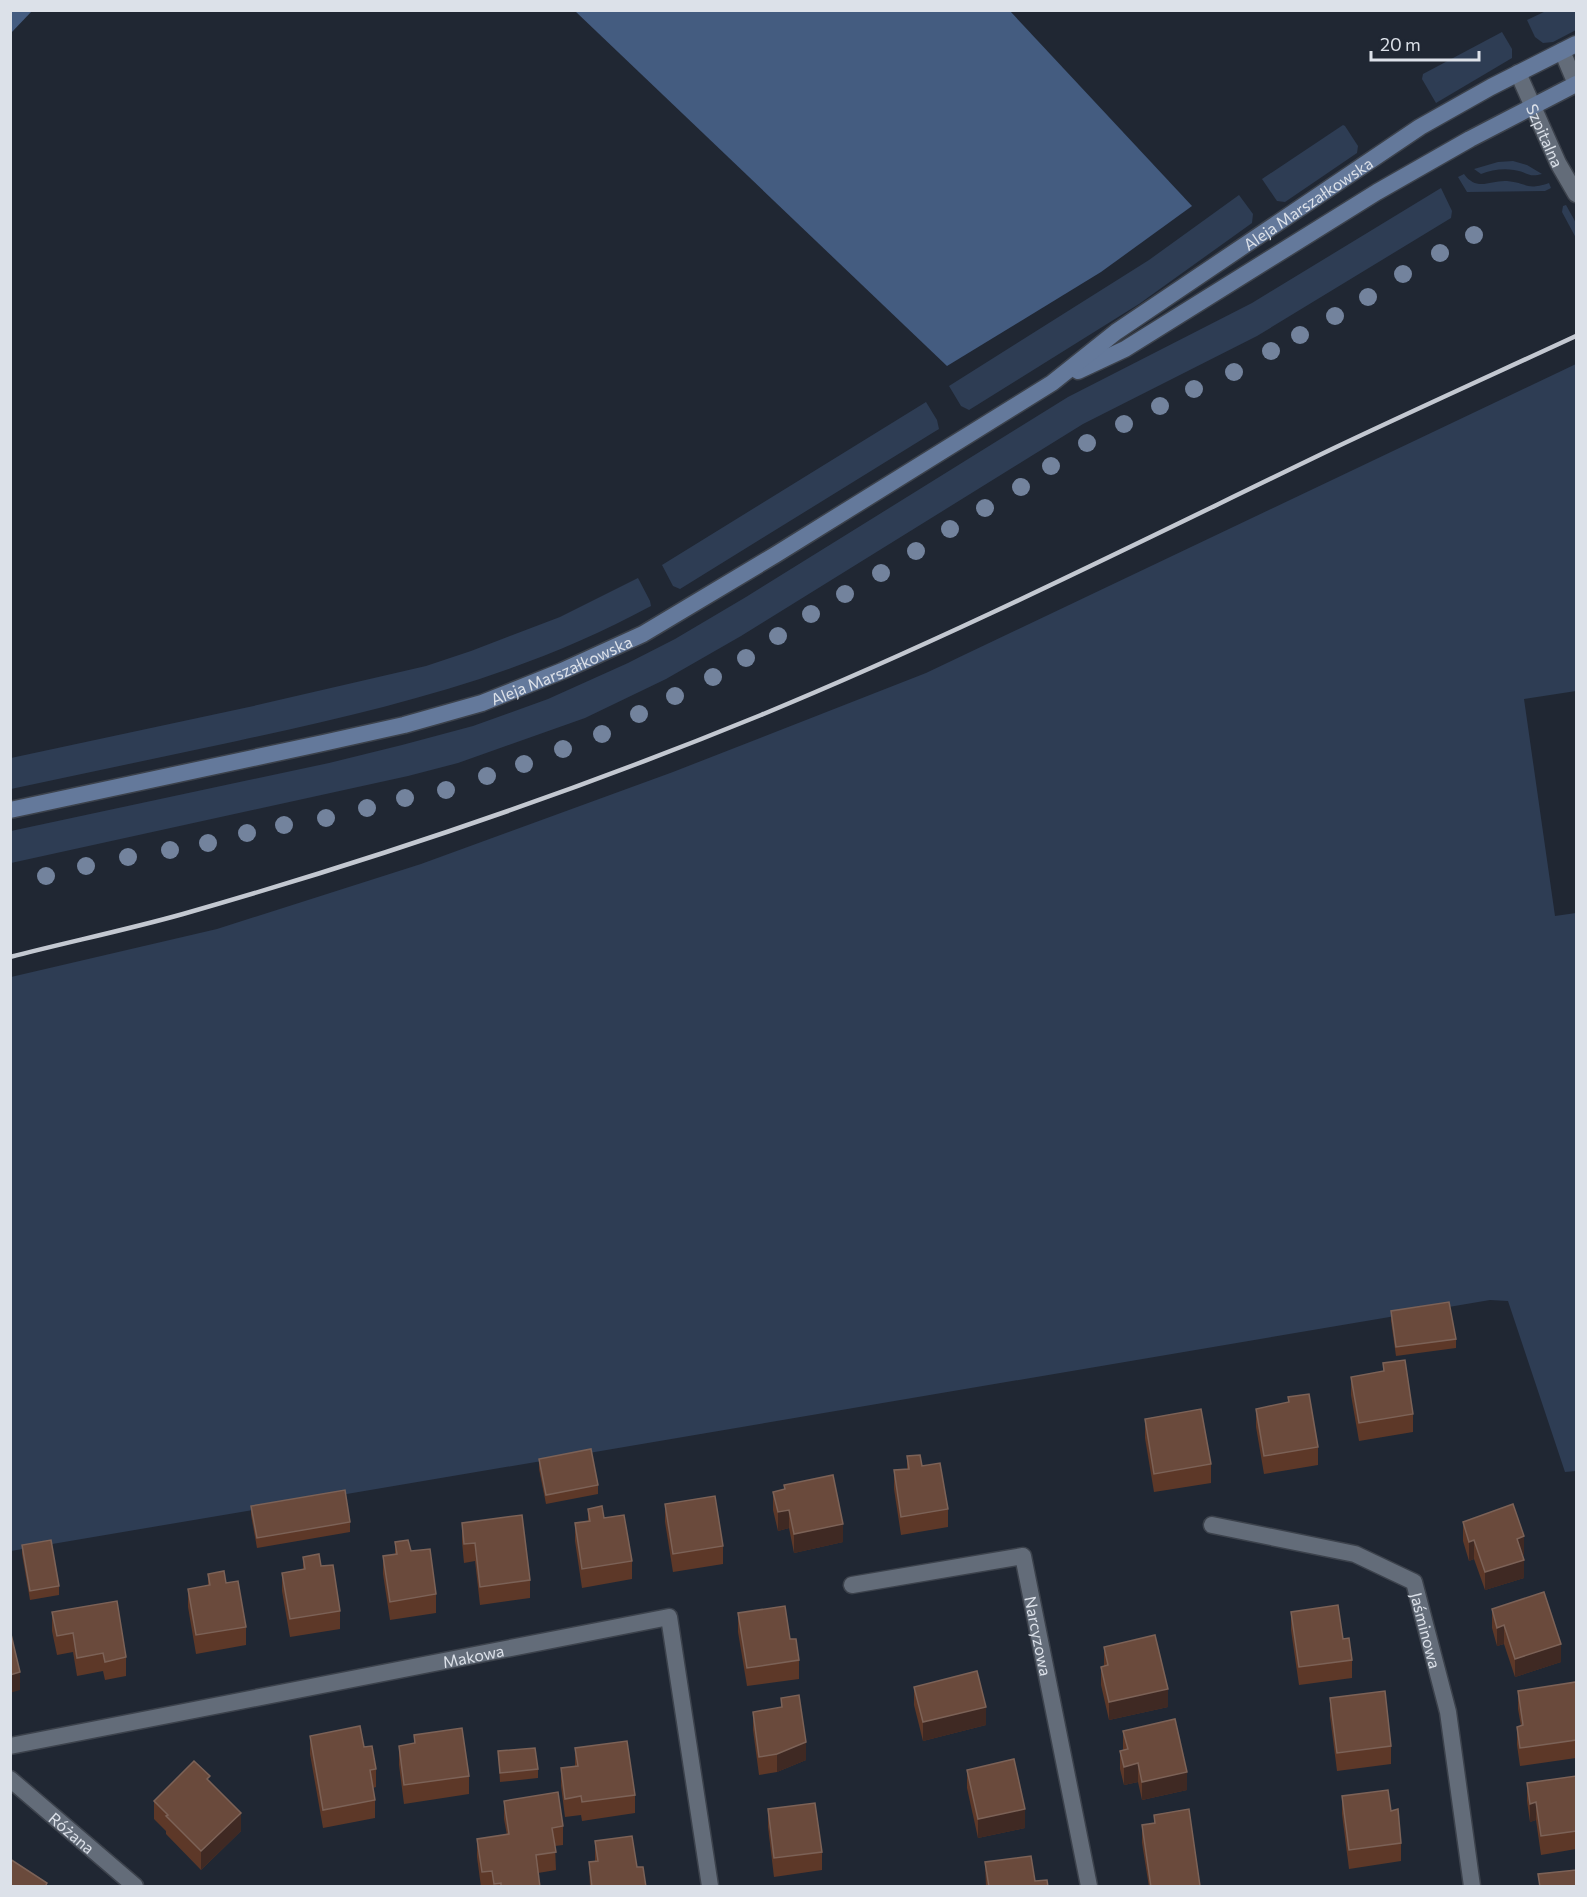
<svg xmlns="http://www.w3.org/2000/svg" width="1587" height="1897" viewBox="0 0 1587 1897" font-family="Commissioner,sans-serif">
  <rect width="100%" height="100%" fill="#202733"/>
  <g fill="#2e3d54">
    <polygon points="1546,11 1576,11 1576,30 1553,42 1543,43 1535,37 1527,20"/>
    <polygon points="1502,32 1512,49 1512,58 1436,103 1422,79 1423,74"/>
    <polygon points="1343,125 1345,126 1358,146 1357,153 1285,202 1277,201 1262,179"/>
    <path d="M1513,161L1527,165L1542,174C1528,178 1528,172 1514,170C1503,168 1491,170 1481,174L1474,169L1498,162Z"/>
    <path d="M1464,174C1477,192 1490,180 1507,181C1529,183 1525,191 1549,183L1551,188L1545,191L1467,192L1458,177Z"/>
    <polygon points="1441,188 1452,211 1451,218 1257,336 1083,424 741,636 666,679 585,718 458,763 408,776 11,863 11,831 329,763 402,745 473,726 548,699 628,663 675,639 746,597 1068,397 1252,303"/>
    <polygon points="1239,195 1253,214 1252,223 1139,304 969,410 961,406 949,386 1149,260"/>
    <polygon points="1566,205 1576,223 1576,238 1562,212 1563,206"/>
    <polygon points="1576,364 1576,691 1524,699 1555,916 1576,913 1576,1471 1565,1472 1508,1301 1490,1300 11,1551 11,977 217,929 421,864 673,772 926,673"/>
    <polygon points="926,402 937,420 939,429 934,432 680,589 673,586 662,565"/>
    <path d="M638,578L650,601L651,606C518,678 383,709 237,741C162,757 86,773 11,789V758L249,707L426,666L471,651L560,617Z"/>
  </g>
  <g fill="#445c80">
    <polygon points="11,10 32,11 11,33 10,11"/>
    <polygon points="575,11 1010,11 1192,206 1101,272 947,366"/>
  </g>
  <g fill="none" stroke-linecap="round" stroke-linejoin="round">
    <g stroke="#3c424c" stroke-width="19">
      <g id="minor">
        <polyline points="1562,51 1576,84"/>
        <path id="s1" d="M1518,73L1558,163L1576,194"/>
        <path id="s2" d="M1212,1525L1355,1554L1414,1582L1448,1712L1472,1886"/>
        <path id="s3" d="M852,1585L1023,1556L1089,1886"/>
        <path id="s4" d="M10,1746L669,1617L710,1886"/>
        <path id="s5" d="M10,1779L135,1886"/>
      </g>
    </g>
    <g stroke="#3c424c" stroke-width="19">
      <g id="secondary">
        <polyline points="1078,371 1125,349 1377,192 1470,139 1576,84"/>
        <path id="s6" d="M10,810L323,743L404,725L482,703L562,671L643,634L775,555L1052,383L1116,332L1420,127L1491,87L1576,44"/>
      </g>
    </g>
    <use href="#minor" stroke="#636c79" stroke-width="16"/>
    <use href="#secondary" stroke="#64799b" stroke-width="16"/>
    <path stroke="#c3c8d1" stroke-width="4.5" d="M10,957C68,942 126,930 183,914C379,858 573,792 761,715C955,635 1141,541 1330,450C1412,411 1494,374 1576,336"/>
  </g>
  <g fill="#73839d">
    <circle cx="1474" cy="235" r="9"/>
    <circle cx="1440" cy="253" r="9"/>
    <circle cx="1403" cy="274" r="9"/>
    <circle cx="1368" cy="297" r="9"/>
    <circle cx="1335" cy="316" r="9"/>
    <circle cx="1300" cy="335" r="9"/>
    <circle cx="1271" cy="351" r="9"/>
    <circle cx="1234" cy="372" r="9"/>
    <circle cx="1194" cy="389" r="9"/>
    <circle cx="1160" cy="406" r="9"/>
    <circle cx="1124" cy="424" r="9"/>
    <circle cx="1087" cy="443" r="9"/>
    <circle cx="1051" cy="466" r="9"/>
    <circle cx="1021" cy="487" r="9"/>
    <circle cx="985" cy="508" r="9"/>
    <circle cx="950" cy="529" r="9"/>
    <circle cx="916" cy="551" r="9"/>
    <circle cx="881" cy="573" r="9"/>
    <circle cx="845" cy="594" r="9"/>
    <circle cx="811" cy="614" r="9"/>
    <circle cx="778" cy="636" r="9"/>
    <circle cx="746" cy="658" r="9"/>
    <circle cx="713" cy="677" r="9"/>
    <circle cx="675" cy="696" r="9"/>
    <circle cx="639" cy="714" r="9"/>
    <circle cx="602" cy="734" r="9"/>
    <circle cx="563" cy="749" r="9"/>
    <circle cx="524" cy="764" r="9"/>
    <circle cx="487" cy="776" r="9"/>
    <circle cx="446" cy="790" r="9"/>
    <circle cx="405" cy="798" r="9"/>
    <circle cx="367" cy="808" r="9"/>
    <circle cx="326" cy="818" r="9"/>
    <circle cx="284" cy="825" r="9"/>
    <circle cx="247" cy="833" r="9"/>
    <circle cx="208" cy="843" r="9"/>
    <circle cx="170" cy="850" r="9"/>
    <circle cx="128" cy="857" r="9"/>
    <circle cx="86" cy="866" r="9"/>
    <circle cx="46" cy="876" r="9"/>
  </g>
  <g fill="#5d3828">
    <polygon points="1391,1311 1456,1339 1456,1348 1396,1356 1391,1321"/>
    <polygon points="1383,1363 1413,1414 1413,1432 1359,1441 1351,1395 1351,1377 1383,1372"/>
    <polygon points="1288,1397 1318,1447 1318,1465 1264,1474 1256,1427 1256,1409 1288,1403"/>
    <polygon points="1145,1419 1211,1464 1211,1483 1154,1492 1145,1438"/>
    <polygon points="907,1456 922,1466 948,1509 948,1527 901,1535 894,1489 894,1470 907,1469"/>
    <polygon points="539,1459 598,1485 598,1494 546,1504 539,1469"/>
    <polygon points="784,1485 843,1542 794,1553 789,1528 778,1531 773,1510 773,1492 784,1490"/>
    <polygon points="665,1504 723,1546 723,1564 673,1572 665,1522"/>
    <polygon points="251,1506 350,1522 350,1532 257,1548 251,1515"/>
    <polygon points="588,1509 604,1518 632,1561 632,1579 582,1588 575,1541 575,1523 588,1521"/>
    <polygon points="1463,1522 1524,1555 1523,1555 1524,1578 1485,1590 1474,1559 1469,1561 1463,1541"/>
    <polygon points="462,1523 530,1580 530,1598 480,1605 475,1561 464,1563 462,1542"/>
    <polygon points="395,1542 411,1551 436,1594 436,1613 390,1620 383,1574 383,1556 395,1554"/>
    <polygon points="22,1545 59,1586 59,1595 30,1600 22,1554"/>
    <polygon points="303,1557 321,1566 340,1611 340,1629 290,1637 282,1591 282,1573 303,1570"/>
    <polygon points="208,1574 226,1583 246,1627 246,1645 196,1654 188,1607 188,1589 208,1586"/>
    <polygon points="1492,1609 1561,1662 1515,1677 1504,1644 1497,1646 1492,1628"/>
    <polygon points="52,1612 126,1657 126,1676 105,1680 103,1671 77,1676 73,1652 57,1655 52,1631"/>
    <polygon points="1291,1612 1343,1639 1352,1660 1352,1678 1299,1685 1291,1630"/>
    <polygon points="738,1613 790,1639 799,1660 799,1679 747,1686 738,1632"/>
    <polygon points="1104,1647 1168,1707 1109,1720 1101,1685 1101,1667 1104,1666"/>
    <polygon points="1576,1682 1576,1758 1520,1766 1517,1745 1517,1727 1521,1726 1518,1709 1518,1691"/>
    <polygon points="914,1687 986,1725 923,1741 914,1705"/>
    <polygon points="781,1698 806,1760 777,1772 759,1775 753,1730 753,1712 781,1707"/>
    <polygon points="1330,1698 1391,1746 1391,1764 1337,1771 1330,1716"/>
    <polygon points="1123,1731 1187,1790 1142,1800 1138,1782 1124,1785 1120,1769 1120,1751 1123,1750"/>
    <polygon points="414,1735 469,1776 469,1794 404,1804 399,1765 399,1746 414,1744"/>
    <polygon points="310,1736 364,1747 376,1769 376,1787 373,1788 375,1800 375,1818 323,1828 310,1754"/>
    <polygon points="575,1748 635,1795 635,1813 582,1821 581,1815 565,1817 561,1786 561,1768 575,1766"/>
    <polygon points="498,1751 538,1769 538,1778 500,1782"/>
    <polygon points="967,1770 1025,1828 978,1838 967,1788"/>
    <polygon points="1576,1776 1576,1849 1541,1855 1536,1820 1530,1822 1527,1801 1527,1783"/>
    <polygon points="210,1781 241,1831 201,1870 166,1834 166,1831 154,1819 154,1801"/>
    <polygon points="1342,1796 1391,1811 1401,1843 1401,1861 1349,1869 1342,1814"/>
    <polygon points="504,1801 563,1826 563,1845 555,1846 556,1870 538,1873 540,1887 481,1887 477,1857 477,1839 507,1835 504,1819"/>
    <polygon points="768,1809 822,1852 822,1870 774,1877 768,1827"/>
    <polygon points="1189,1809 1200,1887 1149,1887 1142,1843 1142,1825 1154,1823 1154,1815"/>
    <polygon points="595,1841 637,1867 646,1887 590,1887 589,1862 595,1861"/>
    <polygon points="985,1862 1035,1881 1048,1887 986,1887"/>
  </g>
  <g fill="#3f2923">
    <polygon points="789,1510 789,1528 778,1531 778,1512"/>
    <polygon points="843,1524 843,1542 794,1553 794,1534"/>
    <polygon points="1524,1536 1524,1555 1517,1557 1517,1539"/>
    <polygon points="1474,1540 1474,1559 1469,1561 1469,1542"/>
    <polygon points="1524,1560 1524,1578 1485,1590 1485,1572"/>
    <polygon points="1504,1625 1504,1644 1497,1646 1497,1628"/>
    <polygon points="1561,1644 1561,1662 1515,1677 1515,1659"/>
    <polygon points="20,1672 20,1690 10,1693 10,1675"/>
    <polygon points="1168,1689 1168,1707 1109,1720 1109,1702"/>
    <polygon points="986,1707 986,1725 923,1741 923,1722"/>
    <polygon points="806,1742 806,1760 777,1772 777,1754"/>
    <polygon points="1138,1763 1138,1782 1124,1785 1124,1767"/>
    <polygon points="1187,1772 1187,1790 1142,1800 1142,1782"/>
    <polygon points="1536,1802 1536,1820 1530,1822 1530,1804"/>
    <polygon points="1025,1809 1025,1828 978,1838 978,1819"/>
    <polygon points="241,1813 241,1831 201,1870 201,1851"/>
  </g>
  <g fill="#6a4a3c" stroke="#7c6257" stroke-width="1.5">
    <polygon points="1449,1302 1456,1339 1396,1347 1391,1311"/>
    <polygon points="1405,1360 1413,1414 1359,1423 1351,1377 1384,1371 1383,1363"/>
    <polygon points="1309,1394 1318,1447 1264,1456 1256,1409 1289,1402 1288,1397"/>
    <polygon points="1201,1409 1211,1464 1154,1474 1145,1419"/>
    <polygon points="591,1449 598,1485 546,1495 539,1459"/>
    <polygon points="920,1455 922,1466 940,1463 948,1509 901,1517 894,1470 909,1469 907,1456"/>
    <polygon points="833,1475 843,1524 794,1534 789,1510 778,1512 773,1492 785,1489 784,1485"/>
    <polygon points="345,1490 350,1522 257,1538 251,1506"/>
    <polygon points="715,1496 723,1546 673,1554 665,1504"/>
    <polygon points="1513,1504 1524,1536 1517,1539 1524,1560 1485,1572 1474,1540 1469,1542 1463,1522"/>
    <polygon points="602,1506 604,1518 624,1515 632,1561 582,1569 575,1523 590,1521 588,1509"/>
    <polygon points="522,1515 530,1580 480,1587 475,1543 464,1544 462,1523"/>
    <polygon points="51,1540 59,1586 30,1591 22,1545"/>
    <polygon points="408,1540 411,1551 430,1549 436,1594 390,1602 383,1556 397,1554 395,1542"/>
    <polygon points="319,1554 321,1566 333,1565 340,1611 290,1619 282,1573 305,1569 303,1557"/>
    <polygon points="224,1571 226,1583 238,1581 246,1627 196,1635 188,1589 210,1585 208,1574"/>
    <polygon points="1544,1592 1561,1644 1515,1659 1504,1625 1497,1628 1492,1609"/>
    <polygon points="117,1601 126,1657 105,1662 103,1653 77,1658 73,1633 57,1636 52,1612"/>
    <polygon points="1338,1605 1343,1639 1349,1638 1352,1660 1299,1667 1291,1612"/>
    <polygon points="785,1606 790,1639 796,1639 799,1660 747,1668 738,1613"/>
    <polygon points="10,1630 20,1672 10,1675"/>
    <polygon points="1155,1635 1168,1689 1109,1702 1101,1667 1108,1665 1104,1647"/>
    <polygon points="977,1671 986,1707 923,1722 914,1687"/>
    <polygon points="1576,1682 1576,1740 1520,1748 1517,1727 1523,1725 1518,1691"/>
    <polygon points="1385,1691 1391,1746 1337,1753 1330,1698"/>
    <polygon points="799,1695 806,1742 777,1754 759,1757 753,1712 782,1707 781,1698"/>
    <polygon points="1175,1719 1187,1772 1142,1782 1138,1763 1124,1767 1120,1751 1128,1749 1123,1731"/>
    <polygon points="360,1726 364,1747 372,1746 376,1769 370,1770 375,1800 323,1810 310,1736"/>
    <polygon points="462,1728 469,1776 404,1785 399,1746 415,1743 414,1735"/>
    <polygon points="627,1741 635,1795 582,1802 581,1796 565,1799 561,1768 578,1766 575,1748"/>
    <polygon points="535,1748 538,1769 500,1773 498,1751"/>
    <polygon points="1014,1759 1025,1809 978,1819 967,1770"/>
    <polygon points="194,1761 210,1776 207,1779 241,1813 201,1851 166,1816 168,1815 154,1801"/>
    <polygon points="1576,1776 1576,1831 1541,1836 1536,1802 1530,1804 1527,1783"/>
    <polygon points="1388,1790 1391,1811 1398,1809 1401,1843 1349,1850 1342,1796"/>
    <polygon points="558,1792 563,1826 552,1828 556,1852 536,1855 540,1887 501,1887 501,1883 494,1884 492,1871 482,1872 477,1839 509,1834 504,1801"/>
    <polygon points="815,1803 822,1852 774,1858 768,1809"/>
    <polygon points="1189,1809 1200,1886 1151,1887 1142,1825 1155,1823 1154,1815"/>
    <polygon points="632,1836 637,1867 643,1867 646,1887 592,1887 589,1862 598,1861 595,1841"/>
    <polygon points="1031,1856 1035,1881 1047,1880 1048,1887 989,1887 985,1862"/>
    <polygon points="10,1859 47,1883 45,1887 10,1887"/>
    <polygon points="1576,1870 1576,1887 1540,1887 1538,1874"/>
  </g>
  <g text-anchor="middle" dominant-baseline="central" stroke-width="4.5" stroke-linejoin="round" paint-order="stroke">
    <g font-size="16" fill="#dce1e9" stroke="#202733">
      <text stroke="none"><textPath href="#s1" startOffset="68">Szpitalna</textPath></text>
      <text stroke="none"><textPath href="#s6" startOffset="1452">Aleja Marszałkowska</textPath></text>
      <text stroke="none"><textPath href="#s6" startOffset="570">Aleja Marszałkowska</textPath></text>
      <text stroke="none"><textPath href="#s2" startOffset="261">Jaśminowa</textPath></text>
      <text stroke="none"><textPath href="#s3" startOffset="255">Narcyzowa</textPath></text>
      <text stroke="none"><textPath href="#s4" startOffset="472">Makowa</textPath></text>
      <text stroke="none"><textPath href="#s5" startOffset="82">Różana</textPath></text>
    </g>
  </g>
  <rect width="1587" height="1897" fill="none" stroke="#dce1e9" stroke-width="24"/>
  <path d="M1371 51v9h108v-9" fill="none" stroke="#dce1e9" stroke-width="3"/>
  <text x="1380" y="51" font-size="18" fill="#dce1e9" stroke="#202733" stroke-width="4.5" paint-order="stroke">20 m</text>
</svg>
